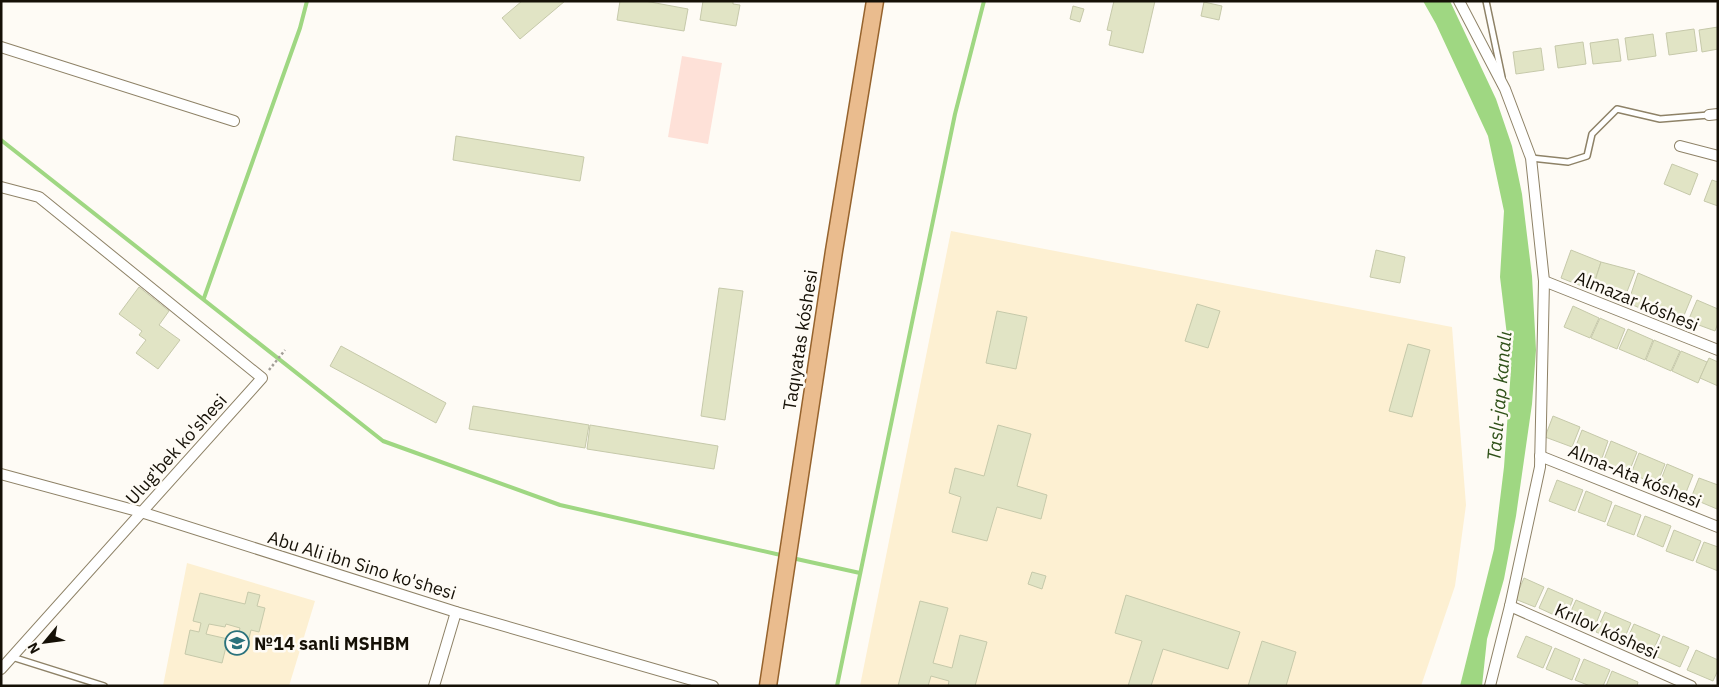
<svg xmlns="http://www.w3.org/2000/svg" width="1719" height="687" viewBox="0 0 1719 687" font-family="'IBM Plex Sans',sans-serif">
  <rect width="100%" height="100%" fill="#fefbf5"/>
  <g fill="#fdf0d2">
    <polygon points="951,231 1452,327 1466,505 1455,586 1421,686 860,686"/>
    <polygon points="187,563 315,601 289,686 163,686"/>
  </g>
  <polygon fill="#fee1d8" points="682,56 722,63 708,144 668,137"/>
  <polygon fill="#9fd782" points="1423,1 1450,1 1496,99 1512,146 1522,194 1532,276 1536,350 1532,404 1516,516 1504,579 1487,639 1482,686 1460,686 1494,549 1504,467 1511,369 1500,277 1504,211 1488,136 1436,24"/>
  <g fill="none" stroke-linecap="round" stroke-linejoin="round">
    <g stroke="#9fd782" stroke-width="4">
      <polyline points="1,140 383,441 560,505 785,556"/>
      <polyline points="204,298 300,28 307,1"/>
      <polyline points="792,558 860,573"/>
      <polyline points="837,686 955,114 984,1"/>
    </g>
  </g>
  <g fill="#e1e4c5" stroke="#c6c9aa">
    <polygon points="522,1 565,1 520,39 502,18"/>
    <polygon points="620,1 645,1 688,9 684,31 617,20"/>
    <polygon points="703,1 733,1 733,4 740,5 736,26 700,20"/>
    <polygon points="1114,1 1155,1 1143,53 1109,45 1112,31 1107,30"/>
    <polygon points="1204,2 1222,6 1219,20 1201,16"/>
    <polygon points="1073,6 1084,9 1080,22 1070,19"/>
    <polygon points="1718,27 1718,49 1702,52 1699,30"/>
    <polygon points="1694,29 1697,51 1669,55 1666,33"/>
    <polygon points="1653,34 1656,56 1628,60 1625,38"/>
    <polygon points="1618,39 1621,61 1593,64 1590,43"/>
    <polygon points="1583,42 1586,64 1558,68 1555,46"/>
    <polygon points="1541,48 1544,70 1516,74 1513,52"/>
    <polygon points="456,136 584,157 580,181 453,160"/>
    <polygon points="1672,164 1698,174 1690,195 1664,184"/>
    <polygon points="1712,180 1718,182 1718,206 1704,201"/>
    <polygon points="1376,250 1405,257 1400,283 1370,277"/>
    <polygon points="1571,250 1601,262 1592,290 1561,278"/>
    <polygon points="1601,262 1635,271 1623,302 1592,290"/>
    <polygon points="1638,273 1692,296 1680,325 1628,303"/>
    <polygon points="139,287 169,311 159,325 180,340 158,369 136,353 146,340 139,335 142,331 119,314"/>
    <polygon points="719,288 743,291 725,420 701,416"/>
    <polygon points="1697,300 1718,309 1718,323 1715,331 1688,321"/>
    <polygon points="1197,304 1220,311 1208,348 1185,341"/>
    <polygon points="1573,306 1599,318 1590,338 1564,327"/>
    <polygon points="997,311 1027,317 1016,369 986,363"/>
    <polygon points="1600,318 1625,329 1617,349 1591,338"/>
    <polygon points="1628,329 1653,340 1645,360 1619,349"/>
    <polygon points="1654,340 1680,351 1671,371 1646,360"/>
    <polygon points="1408,344 1430,350 1412,417 1389,411"/>
    <polygon points="341,346 446,403 436,423 330,366"/>
    <polygon points="1681,351 1707,362 1698,383 1672,371"/>
    <polygon points="1709,358 1718,362 1718,386 1700,378"/>
    <polygon points="473,406 589,425 585,448 469,429"/>
    <polygon points="1553,416 1580,427 1572,447 1545,437"/>
    <polygon points="590,425 718,446 714,469 587,449"/>
    <polygon points="998,425 1031,434 1017,486 1047,495 1041,519 997,507 987,541 952,532 961,497 949,493 955,468 984,476"/>
    <polygon points="1582,430 1608,441 1601,461 1574,451"/>
    <polygon points="1611,441 1637,452 1629,472 1603,462"/>
    <polygon points="1639,453 1665,464 1657,484 1631,474"/>
    <polygon points="1667,464 1693,475 1685,495 1659,485"/>
    <polygon points="1699,478 1718,485 1717,509 1691,498"/>
    <polygon points="1557,480 1583,490 1575,511 1549,501"/>
    <polygon points="1586,491 1612,502 1605,522 1578,512"/>
    <polygon points="1615,505 1641,515 1634,535 1607,525"/>
    <polygon points="1645,516 1671,526 1663,547 1637,536"/>
    <polygon points="1674,530 1701,541 1693,561 1666,551"/>
    <polygon points="1704,542 1718,547 1718,571 1696,562"/>
    <polygon points="1032,572 1046,576 1042,589 1028,584"/>
    <polygon points="1524,578 1544,587 1535,607 1515,599"/>
    <polygon points="1548,588 1573,599 1565,620 1539,608"/>
    <polygon points="248,592 260,595 257,606 265,608 259,632 251,630 248,642 237,639 240,628 226,624 225,627 209,624 206,634 228,639 222,663 185,654 190,630 199,632 201,623 193,621 200,593 245,604"/>
    <polygon points="1126,595 1240,632 1228,669 1163,649 1151,686 1128,686 1142,641 1115,633"/>
    <polygon points="1576,600 1601,611 1593,631 1567,620"/>
    <polygon points="920,601 948,608 933,663 952,668 960,635 987,642 975,686 948,686 949,681 931,676 928,686 898,686"/>
    <polygon points="1605,612 1631,623 1622,644 1596,632"/>
    <polygon points="1634,624 1660,635 1651,655 1625,644"/>
    <polygon points="1526,636 1552,647 1543,668 1517,657"/>
    <polygon points="1663,636 1689,647 1680,667 1655,656"/>
    <polygon points="1262,641 1296,652 1286,686 1248,686"/>
    <polygon points="1555,648 1580,659 1572,680 1546,669"/>
    <polygon points="1696,650 1718,660 1718,670 1713,681 1687,670"/>
    <polygon points="1584,659 1610,670 1603,686 1590,686 1575,680"/>
    <polygon points="1612,671 1638,682 1637,686 1606,686"/>
  </g>
  <g fill="none" stroke-linecap="round" stroke-linejoin="round">
    <g stroke="#8e8267" stroke-width="8">
      <g id="service">
        <polyline points="1486,1 1502,77"/>
        <polyline points="1531,158 1568,162 1587,156 1592,134 1617,109 1660,119 1709,115"/>
        <polyline points="12,657 104,686"/>
      </g>
    </g>
    <g stroke="#8e8267" stroke-width="12">
      <g id="minor">
        <polyline points="1459,1 1505,89 1531,158 1544,281 1540,467 1510,606 1490,686"/>
        <polyline points="1,47 234,121"/>
        <polyline points="1709,115 1718,114"/>
        <polyline points="1680,146 1718,156"/>
        <polyline points="1,187 39,197 262,378 1,669"/>
        <polyline points="1544,281 1718,350"/>
        <polyline points="1540,456 1718,527"/>
        <polyline points="1,474 141,512 456,612 713,686"/>
        <polyline points="1510,606 1691,686"/>
        <polyline points="434,686 456,612"/>
      </g>
    </g>
    <g stroke="#96632d" stroke-width="19">
      <polyline id="primary" points="768,686 834,251 875,1"/>
    </g>
    <polyline stroke="#a29e97" stroke-width="2.5" stroke-dasharray="2.5 2.5" stroke-linecap="butt" points="269,370 285,350"/>
    <use href="#service" stroke="#fff" stroke-width="5"/>
    <use href="#minor" stroke="#fff" stroke-width="10"/>
    <use href="#primary" stroke="#eabc8e" stroke-width="16"/>
  </g>
  <defs>
    <g id="school-ring" transform="scale(1.25)"><circle r="9.5" fill="#fefbf5" stroke="#2a727c" stroke-width="1.5"/><path d="M0-5L7-2L0 1L-7-2ZM-4 1L0 2.5L4 1V4Q0 6-4 4Z" fill="#2a727c"/></g>
  </defs>
  <g fill-rule="evenodd">
    <use href="#school-ring" x="237" y="643"/>
  </g>
  <g text-anchor="middle" dominant-baseline="central" stroke-width="5" stroke-linejoin="round" paint-order="stroke">
    <g font-size="18" fill="#151006" stroke="#fefbf5">
      <text transform="translate(1637 301) rotate(22)">Almazar kóshesi</text>
      <text transform="translate(800 340) rotate(-81)">Taqıyatas kóshesi</text>
      <text transform="translate(176 449) rotate(-48)">Ulug'bek ko'shesi</text>
      <text transform="translate(1635 476) rotate(22)">Alma-Ata kóshesi</text>
      <text transform="translate(362 565) rotate(17)">Abu Ali ibn Sino ko'shesi</text>
      <text transform="translate(1607 631) rotate(24)">Krılov kóshesi</text>
    </g>
    <g font-size="18" font-weight="bold" fill="#151006" stroke="#fefbf5" text-anchor="start">
      <text x="254" y="643">№14 sanli MSHBM</text>
    </g>
    <g font-size="19" font-style="italic" fill="#2f5118" stroke="#fefbf5">
      <text transform="translate(1499 396) rotate(-85)">Taslı-jap kanalı</text>
    </g>
  </g>
  <rect width="1719" height="687" fill="none" stroke="#151006" stroke-width="5"/>
  <g transform="translate(45 642) rotate(241)" stroke="#fefbf5" stroke-width="4" paint-order="stroke">
  <path d="M0-4L9 19L0 12L-9 19Z" fill="#151006"/>
  <text y="-8" font-size="14" font-weight="bold" text-anchor="middle" fill="#151006">N</text>
  </g>
</svg>
